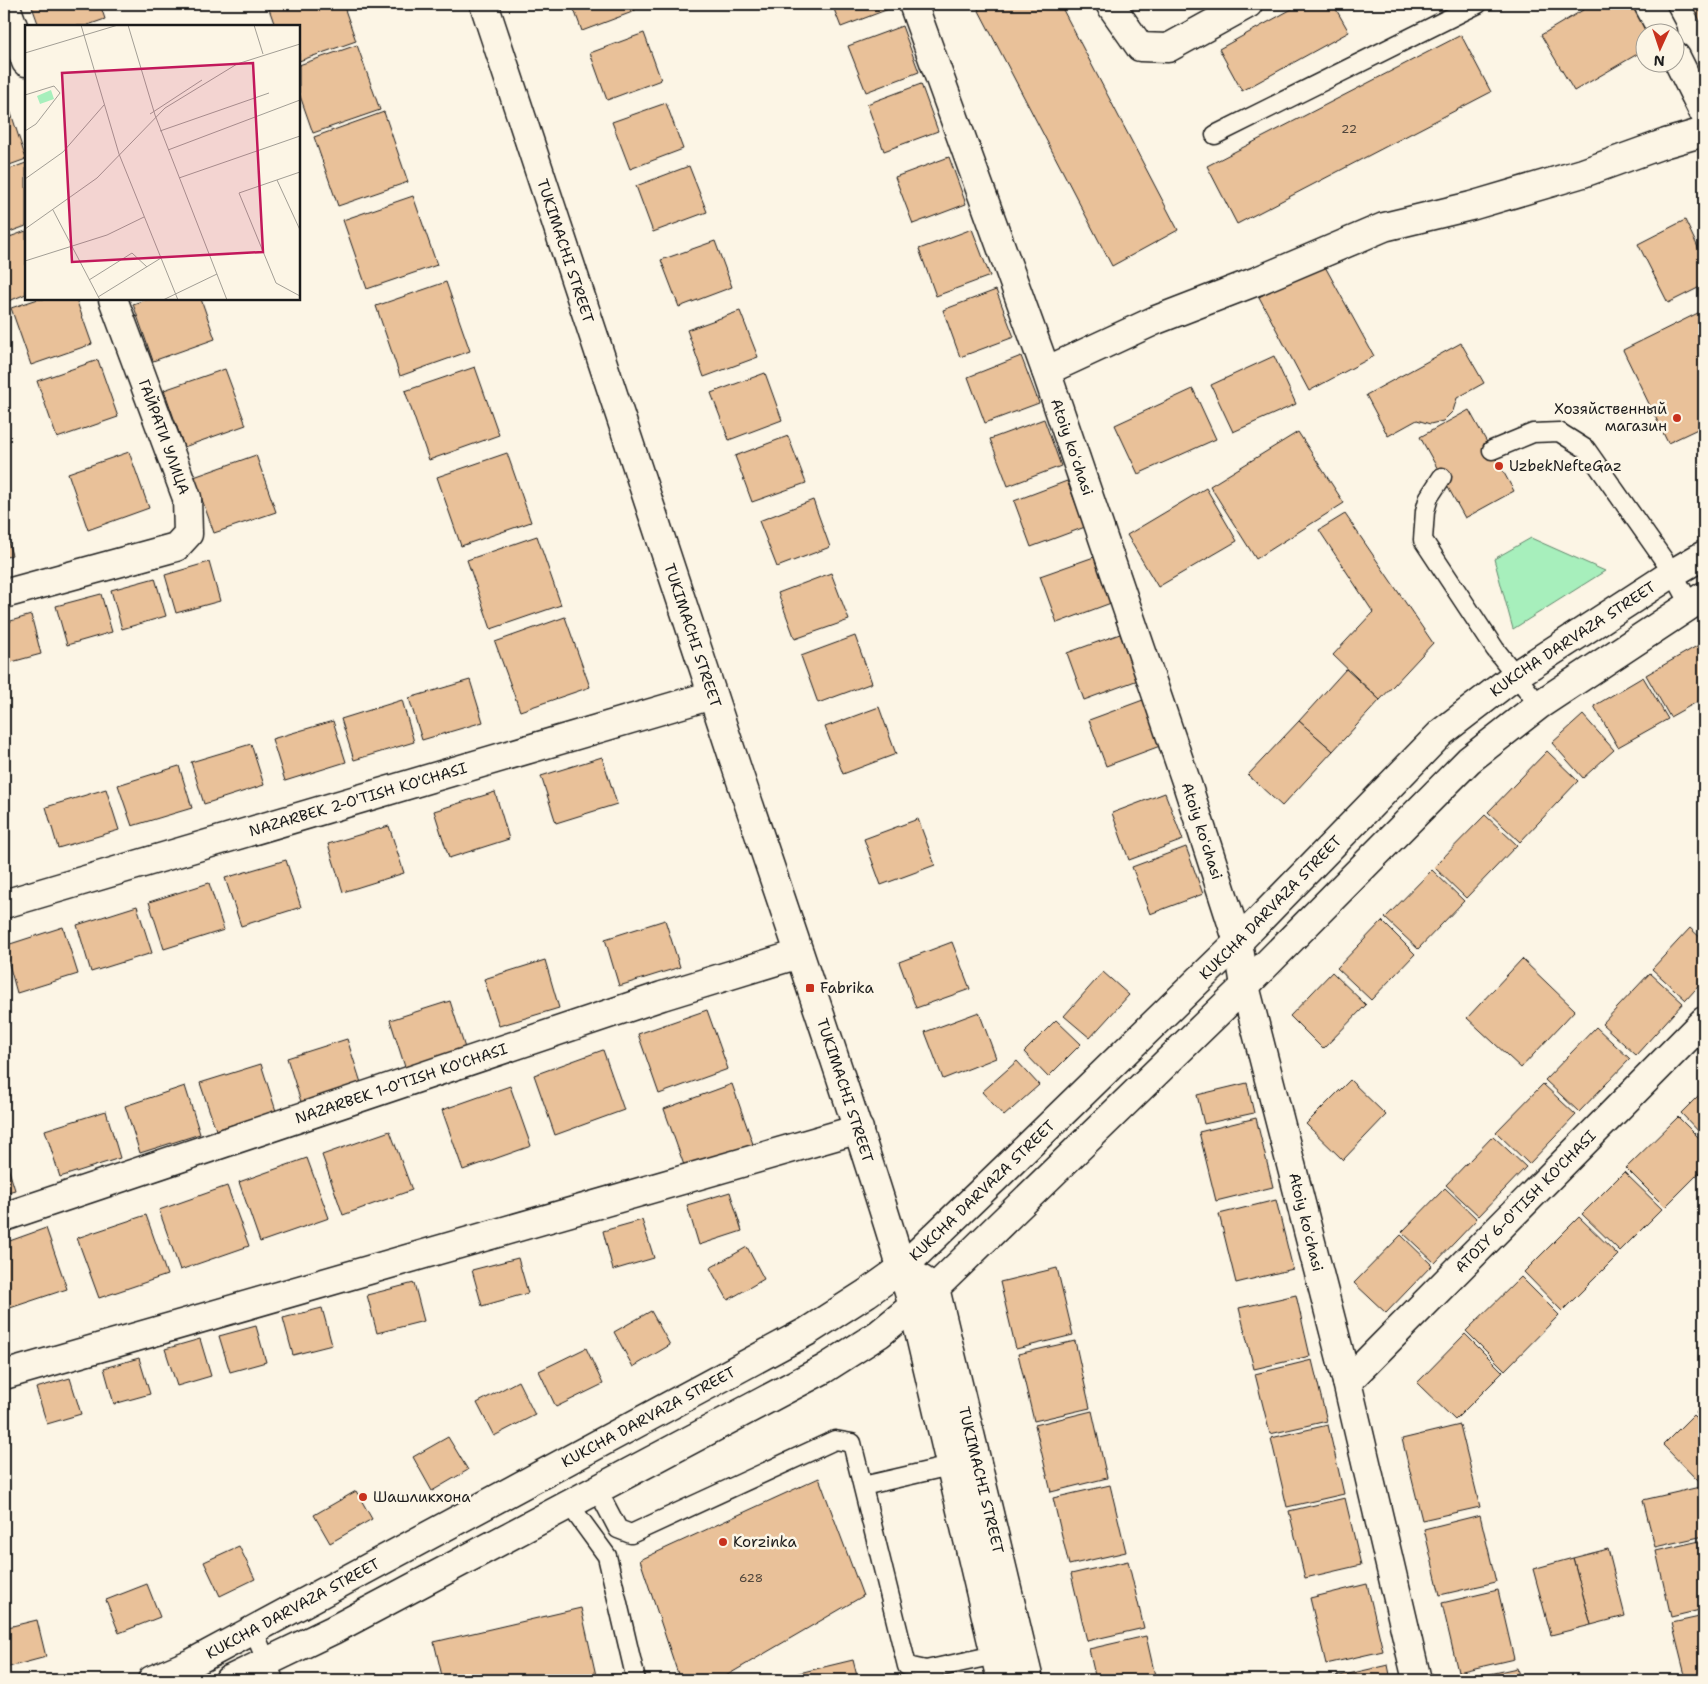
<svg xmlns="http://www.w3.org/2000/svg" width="1708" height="1684" viewBox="0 0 1708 1684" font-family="'Shantell Sans',sans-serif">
  <rect width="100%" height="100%" fill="#fcf5e5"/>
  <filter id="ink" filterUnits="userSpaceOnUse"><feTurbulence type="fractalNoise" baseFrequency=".02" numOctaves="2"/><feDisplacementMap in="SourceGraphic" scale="10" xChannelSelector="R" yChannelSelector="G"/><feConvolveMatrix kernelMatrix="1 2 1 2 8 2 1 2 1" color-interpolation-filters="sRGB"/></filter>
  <g filter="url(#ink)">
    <polygon fill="#a7efbc" stroke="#62866c" points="1531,538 1605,571 1513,629 1494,559"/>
    <g fill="#e9c199" stroke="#1c1c1c">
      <polygon points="31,4 100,4 105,19 85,26 39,26"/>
      <polygon points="275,4 343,4 356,41 299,61 299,26 275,26 268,6"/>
      <polygon points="572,4 633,4 635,11 582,31"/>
      <polygon points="832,4 893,4 894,7 841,27"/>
      <polygon points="979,4 1060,4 1178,230 1112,266 976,5"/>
      <polygon points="1301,4 1333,4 1349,32 1242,91 1219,49"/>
      <polygon points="1593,4 1634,4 1651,32 1646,32 1646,49 1574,91 1541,35"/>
      <polygon points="1691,4 1704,4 1704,28"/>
      <polygon points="902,26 919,72 866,92 848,46"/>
      <polygon points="644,33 661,80 607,100 590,53"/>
      <polygon points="1461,35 1491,92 1237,224 1207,166"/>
      <polygon points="357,45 380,110 313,133 299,93 299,65"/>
      <polygon points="921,84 938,131 884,151 867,104"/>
      <polygon points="7,101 26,159 4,167 4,103"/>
      <polygon points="666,103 683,149 630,169 612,122"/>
      <polygon points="384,112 408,182 338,206 314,137"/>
      <polygon points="949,157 966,204 913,224 895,177"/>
      <polygon points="26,163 26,226 4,234 4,171"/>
      <polygon points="689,166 707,212 653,232 636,186"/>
      <polygon points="413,196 437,265 367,289 343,220"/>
      <polygon points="1685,220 1704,260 1704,285 1668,303 1638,244"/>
      <polygon points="972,229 990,276 936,296 919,249"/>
      <polygon points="26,231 26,294 9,301 4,287 4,239"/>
      <polygon points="715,241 732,287 679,307 661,260"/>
      <polygon points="1323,263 1374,356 1309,391 1259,297"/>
      <polygon points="446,282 470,351 400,376 376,306"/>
      <polygon points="996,290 1014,337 960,357 943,310"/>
      <polygon points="38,299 76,299 92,344 31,365 11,308"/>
      <polygon points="148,299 201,299 215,339 153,361 133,304"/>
      <polygon points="1704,310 1704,426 1668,443 1623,350"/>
      <polygon points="740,311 758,357 704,377 687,330"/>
      <polygon points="1461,343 1484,383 1457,398 1453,411 1443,421 1430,424 1417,420 1388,436 1366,395"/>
      <polygon points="1021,356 1039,403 985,423 968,377"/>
      <polygon points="1274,356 1296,404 1233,432 1211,385"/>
      <polygon points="98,360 118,417 57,438 37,381"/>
      <polygon points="475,367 499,435 429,460 405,391"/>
      <polygon points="225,369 246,425 184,447 164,390"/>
      <polygon points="765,373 782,420 729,440 711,393"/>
      <polygon points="1193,389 1216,439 1138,474 1115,425"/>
      <polygon points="1469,410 1514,491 1465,518 1420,437"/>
      <polygon points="1044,419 1061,466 1008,486 990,439"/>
      <polygon points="1298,432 1344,503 1256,559 1210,486"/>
      <polygon points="788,436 806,483 752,502 735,456"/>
      <polygon points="129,452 149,508 88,530 68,473"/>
      <polygon points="507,453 531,522 461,546 437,477"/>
      <polygon points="256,455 276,512 214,533 194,477"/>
      <polygon points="1067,481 1085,527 1031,547 1014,501"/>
      <polygon points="1206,488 1237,541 1158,587 1127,535"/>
      <polygon points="813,500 830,547 777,567 759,521"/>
      <polygon points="1345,514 1433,643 1380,700 1333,655 1373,612 1319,530"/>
      <polygon points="4,530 12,555 4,558"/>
      <polygon points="537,536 561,605 491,629 467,560"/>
      <polygon points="1094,557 1111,603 1057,623 1040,576"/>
      <polygon points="209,562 220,601 176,613 165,575"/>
      <polygon points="831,573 849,620 795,639 778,593"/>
      <polygon points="155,578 166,616 122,629 111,590"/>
      <polygon points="101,594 112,632 67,645 56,606"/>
      <polygon points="31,615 41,654 4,664 4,623"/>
      <polygon points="565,617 590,687 520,711 495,642"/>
      <polygon points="1120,634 1138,680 1084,700 1067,653"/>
      <polygon points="855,636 872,683 818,703 801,656"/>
      <polygon points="1704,642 1704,698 1670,717 1646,675"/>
      <polygon points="1346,669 1380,700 1333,751 1299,721"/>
      <polygon points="1643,677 1668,719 1618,747 1594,706"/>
      <polygon points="470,680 483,722 422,740 409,698"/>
      <polygon points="402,700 414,742 354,760 341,719"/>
      <polygon points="1143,700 1160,746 1106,766 1089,720"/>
      <polygon points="879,707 896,754 843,774 825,727"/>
      <polygon points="1583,715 1614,750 1583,778 1552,743"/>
      <polygon points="333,721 346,762 285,781 272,739"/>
      <polygon points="1299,721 1333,751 1282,806 1248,775"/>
      <polygon points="251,744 264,785 204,804 191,762"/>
      <polygon points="1547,751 1578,781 1520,842 1488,812"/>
      <polygon points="602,757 617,804 556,823 541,776"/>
      <polygon points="179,766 192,808 132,826 118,785"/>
      <polygon points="106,789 119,830 58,848 46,807"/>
      <polygon points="495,792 509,839 449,858 434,811"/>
      <polygon points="1165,793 1183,840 1129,860 1112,813"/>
      <polygon points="1485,815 1517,845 1466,898 1434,867"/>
      <polygon points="918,819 935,865 881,885 864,839"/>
      <polygon points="389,826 404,873 343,892 328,844"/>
      <polygon points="1186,847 1203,894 1150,914 1132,867"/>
      <polygon points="286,860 301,907 241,926 225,878"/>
      <polygon points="1432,870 1464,901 1418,949 1385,918"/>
      <polygon points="209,883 224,930 164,949 149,902"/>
      <polygon points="137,906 152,953 91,972 77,925"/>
      <polygon points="665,920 680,967 619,986 605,939"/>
      <polygon points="1382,921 1415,954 1371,1000 1337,968"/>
      <polygon points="63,927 78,974 17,993 4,946"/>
      <polygon points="1690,928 1704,941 1704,980 1686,1000 1652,969"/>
      <polygon points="952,942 970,989 916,1008 899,962"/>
      <polygon points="1522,959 1575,1010 1521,1068 1467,1018"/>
      <polygon points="545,960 559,1008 499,1026 484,979"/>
      <polygon points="1103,972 1129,995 1090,1038 1064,1016"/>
      <polygon points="1332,972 1366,1005 1323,1049 1290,1016"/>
      <polygon points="1650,973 1683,1003 1636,1055 1602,1024"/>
      <polygon points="450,1001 465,1048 405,1067 390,1020"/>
      <polygon points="707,1010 728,1069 659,1094 638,1034"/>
      <polygon points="979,1012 996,1058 943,1079 925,1032"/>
      <polygon points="1056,1020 1081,1044 1048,1077 1024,1052"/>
      <polygon points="1596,1027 1630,1059 1579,1112 1545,1080"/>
      <polygon points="347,1039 362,1086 302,1105 287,1058"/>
      <polygon points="603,1050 624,1110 555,1135 534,1075"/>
      <polygon points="1017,1061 1039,1085 1004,1116 982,1092"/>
      <polygon points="261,1064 276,1111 216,1130 200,1083"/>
      <polygon points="1350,1080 1386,1115 1343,1160 1306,1124"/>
      <polygon points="1247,1083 1254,1113 1204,1124 1197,1095"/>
      <polygon points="732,1084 753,1144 685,1168 664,1109"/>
      <polygon points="1543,1084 1576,1115 1529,1164 1496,1132"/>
      <polygon points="185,1086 200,1134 140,1153 125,1106"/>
      <polygon points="510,1086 531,1146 463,1170 442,1110"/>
      <polygon points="1704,1090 1704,1137 1681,1113"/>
      <polygon points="106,1111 120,1158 60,1177 45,1130"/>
      <polygon points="1678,1117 1704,1143 1704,1168 1665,1207 1626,1168"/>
      <polygon points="1256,1118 1273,1187 1216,1201 1199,1132"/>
      <polygon points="390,1131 412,1190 343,1215 322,1155"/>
      <polygon points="1493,1136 1526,1167 1479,1216 1446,1185"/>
      <polygon points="4,1154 15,1190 4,1193"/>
      <polygon points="307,1158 329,1218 260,1242 239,1182"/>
      <polygon points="1624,1172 1662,1209 1620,1251 1582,1214"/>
      <polygon points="227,1186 249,1246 180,1270 159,1210"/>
      <polygon points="1445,1188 1477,1219 1435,1263 1402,1232"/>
      <polygon points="730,1192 742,1231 699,1245 687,1205"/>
      <polygon points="1276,1200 1293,1269 1236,1283 1219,1214"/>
      <polygon points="146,1215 167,1275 99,1298 77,1238"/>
      <polygon points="1579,1217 1618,1255 1562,1311 1524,1272"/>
      <polygon points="642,1220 654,1258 613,1270 603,1231"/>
      <polygon points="46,1228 67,1289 4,1310 4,1243"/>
      <polygon points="1401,1235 1432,1265 1386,1313 1354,1283"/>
      <polygon points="747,1247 764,1279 728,1300 710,1268"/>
      <polygon points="518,1258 528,1293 482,1306 472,1270"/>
      <polygon points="1057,1268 1073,1335 1016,1349 1000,1282"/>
      <polygon points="1521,1277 1559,1315 1505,1370 1466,1331"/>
      <polygon points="414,1283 424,1321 377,1333 367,1295"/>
      <polygon points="1296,1295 1310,1356 1254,1369 1239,1308"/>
      <polygon points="322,1308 332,1345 293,1355 283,1318"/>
      <polygon points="651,1311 670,1345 633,1367 614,1332"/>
      <polygon points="256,1326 266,1362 230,1372 219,1336"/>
      <polygon points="1465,1334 1503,1372 1455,1420 1417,1383"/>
      <polygon points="200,1339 211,1376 177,1386 165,1349"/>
      <polygon points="1075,1341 1090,1408 1034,1421 1018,1354"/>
      <polygon points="586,1348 603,1384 556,1407 539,1371"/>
      <polygon points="139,1358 150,1394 114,1404 104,1368"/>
      <polygon points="1312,1360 1327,1421 1270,1434 1255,1374"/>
      <polygon points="70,1378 81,1414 47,1424 36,1388"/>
      <polygon points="518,1381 535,1415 494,1436 477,1403"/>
      <polygon points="1704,1404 1704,1421 1696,1413"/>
      <polygon points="1092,1411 1107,1478 1051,1492 1035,1425"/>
      <polygon points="1693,1415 1704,1426 1704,1479 1700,1483 1663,1445"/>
      <polygon points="1328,1425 1344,1494 1287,1507 1271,1438"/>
      <polygon points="1460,1425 1480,1507 1422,1520 1402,1439"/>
      <polygon points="448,1437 468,1470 432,1491 413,1457"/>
      <polygon points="819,1478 863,1596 719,1680 680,1680 640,1560"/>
      <polygon points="1110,1485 1126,1552 1069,1565 1053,1498"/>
      <polygon points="1704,1486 1704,1536 1655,1547 1643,1500"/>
      <polygon points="356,1491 372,1519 330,1543 314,1515"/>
      <polygon points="1345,1498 1361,1565 1305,1578 1289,1511"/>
      <polygon points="1480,1515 1496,1582 1440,1595 1424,1529"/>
      <polygon points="1704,1540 1704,1609 1671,1617 1656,1551"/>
      <polygon points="239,1546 255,1579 220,1596 204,1562"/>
      <polygon points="1608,1549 1625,1616 1591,1625 1573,1558"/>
      <polygon points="1573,1558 1591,1625 1551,1635 1533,1569"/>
      <polygon points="1128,1561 1144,1628 1087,1641 1071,1574"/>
      <polygon points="147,1584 160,1617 119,1633 106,1600"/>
      <polygon points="1367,1584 1383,1651 1326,1664 1310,1598"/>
      <polygon points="1498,1590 1514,1659 1458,1672 1442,1603"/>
      <polygon points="581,1608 597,1680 443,1680 434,1642"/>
      <polygon points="1704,1616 1704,1675 1686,1679 1672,1623"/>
      <polygon points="37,1620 46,1657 5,1668 4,1628"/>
      <polygon points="1146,1636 1156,1680 1096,1680 1089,1649"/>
      <polygon points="853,1660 858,1680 770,1680"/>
      <polygon points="1388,1665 1391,1680 1331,1680 1331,1678"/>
      <polygon points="1517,1668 1520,1680 1463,1680"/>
    </g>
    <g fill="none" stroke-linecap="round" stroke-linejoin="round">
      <g stroke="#1c1c1c" stroke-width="21">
        <g id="service">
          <polyline points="1215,135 1478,4"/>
          <polyline points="1492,450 1533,433 1559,432 1586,449 1673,573 1690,604"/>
          <polyline points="1442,477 1429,497 1425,511 1423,540 1495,649 1539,705"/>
          <polyline points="863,1486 950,1466"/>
          <polyline points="597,1489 618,1529 631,1534 835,1440 852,1443 907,1666 926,1670 995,1655"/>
          <polyline points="569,1504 607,1556 636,1680"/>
          <polyline points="253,1629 274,1680"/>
        </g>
      </g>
      <g stroke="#1c1c1c" stroke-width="31">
        <g id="minor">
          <polyline points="5,4 26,62"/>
          <polyline points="913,4 1046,371 1187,784 1238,942 1245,986 1347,1382 1417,1680"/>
          <polyline points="1110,4 1140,47 1168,48 1248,4"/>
          <polyline points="1648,4 1663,32"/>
          <polyline points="1676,57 1704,113"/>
          <polyline points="1046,371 1156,320 1257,281 1384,227 1471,206 1583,173 1666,143 1704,132"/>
          <polyline points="4,594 176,547 188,534 187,498 113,299"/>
          <path id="s1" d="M4,904L712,695"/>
          <path id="s2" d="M4,1217L662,996L799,954"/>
          <polyline points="4,1375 859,1129"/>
          <path id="s3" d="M1347,1382L1704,1021"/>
        </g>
      </g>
      <g stroke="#1c1c1c" stroke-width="31">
        <g id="secondary">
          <path id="s4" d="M484,4C568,259 652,514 737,769C797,947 859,1125 913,1306L1001,1680"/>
          <path id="s5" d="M916,1276L935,1288L1029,1680"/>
        </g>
      </g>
      <g stroke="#1c1c1c" stroke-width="31">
        <g id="primary">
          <path id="s6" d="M152,1680L192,1663L808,1331L867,1293L902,1268L1011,1163L1238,942L1442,732L1516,675L1673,573L1704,555"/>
          <polyline points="229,1680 333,1630 824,1369 879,1334 935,1288 1245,986 1469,760 1539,705 1704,596"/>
        </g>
      </g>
      <use href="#service" stroke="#fcf5e5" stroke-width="18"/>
      <use href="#minor" stroke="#fcf5e5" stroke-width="28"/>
      <use href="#secondary" stroke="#fcf5e5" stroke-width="28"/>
      <use href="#primary" stroke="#fcf5e5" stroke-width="28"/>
    </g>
  </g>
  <g fill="#c8321e" stroke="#fcf5e5" stroke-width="2">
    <circle cx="1677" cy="418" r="5"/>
    <circle cx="1499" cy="466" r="5"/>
    <rect x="805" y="983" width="10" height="10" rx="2.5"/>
    <circle cx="363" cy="1497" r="5"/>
    <circle cx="723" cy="1542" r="5"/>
  </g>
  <g text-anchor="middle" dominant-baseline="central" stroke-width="5" stroke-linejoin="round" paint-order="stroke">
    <g font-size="12" fill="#4f453b">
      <text x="1349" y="129">22</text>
      <text x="751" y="1578">628</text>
    </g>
    <g font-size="15" fill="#1c1c1c" stroke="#fcf5e5">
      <text stroke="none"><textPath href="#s4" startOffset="260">TUKIMACHI STREET</textPath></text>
      <text transform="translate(164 437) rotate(70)">ГАЙРАТИ УЛИЦА</text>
      <text transform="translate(1072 447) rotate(71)">Atoiy koʻchasi</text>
      <text stroke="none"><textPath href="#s4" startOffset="665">TUKIMACHI STREET</textPath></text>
      <text stroke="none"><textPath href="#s6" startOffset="1778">KUKCHA DARVAZA STREET</textPath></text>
      <text stroke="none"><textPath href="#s1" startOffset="369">NAZARBEK 2-O'TISH KO'CHASI</textPath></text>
      <text transform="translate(1202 831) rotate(72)">Atoiy koʻchasi</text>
      <text stroke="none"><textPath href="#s6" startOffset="1372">KUKCHA DARVAZA STREET</textPath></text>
      <text stroke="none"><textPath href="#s2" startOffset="419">NAZARBEK 1-O'TISH KO'CHASI</textPath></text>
      <text stroke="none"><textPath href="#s4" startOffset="1145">TUKIMACHI STREET</textPath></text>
      <text stroke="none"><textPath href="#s6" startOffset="968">KUKCHA DARVAZA STREET</textPath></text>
      <text stroke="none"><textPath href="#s3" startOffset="254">ATOIY 6-O'TISH KO'CHASI</textPath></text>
      <text transform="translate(1306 1222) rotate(76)">Atoiy koʻchasi</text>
      <text stroke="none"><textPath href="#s6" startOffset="562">KUKCHA DARVAZA STREET</textPath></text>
      <text stroke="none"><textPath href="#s5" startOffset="220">TUKIMACHI STREET</textPath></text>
      <text stroke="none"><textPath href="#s6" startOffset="158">KUKCHA DARVAZA STREET</textPath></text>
    </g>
    <g font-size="15" fill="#1c1c1c" stroke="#fcf5e5" text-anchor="start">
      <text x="1667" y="409" text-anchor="end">Хозяйственный<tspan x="1667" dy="17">магазин</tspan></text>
      <text x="1509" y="466">UzbekNefteGaz</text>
      <text x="820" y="988">Fabrika</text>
      <text x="373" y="1497">Шашликхона</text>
      <text x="733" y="1542">Korzinka</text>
    </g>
  </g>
  <g transform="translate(25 25)">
    <rect width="275" height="275" fill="#fcf5e5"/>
    <path d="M26,65L29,74L15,79L12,71Z" fill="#a7efbc"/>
    <path fill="none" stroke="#a29e95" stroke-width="1" d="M56,0L94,129L153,275M103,0L130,90L202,275M229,0L238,29M0,28L93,0M0,70L29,61L35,68L11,99L0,106M125,89L177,55M135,106L244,68M143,125L275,75M275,147L214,168L251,258L275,271M154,153L275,111M0,154L38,127L79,80M252,155L275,205M28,185L75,275M0,204L72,153L140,83L212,39L275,19M0,236L82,210L119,192M64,255L107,228L122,242M73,272L136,233M138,275L192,249"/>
    <path fill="#c2185b" fill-opacity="0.15" stroke="#c2185b" stroke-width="2.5" d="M228,38L238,227L47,237L37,48Z"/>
    <rect width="275" height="275" fill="none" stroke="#1c1c1c" stroke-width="2.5"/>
  </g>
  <rect width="1708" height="1684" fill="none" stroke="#fcf5e5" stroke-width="20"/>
  <rect x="10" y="10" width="1688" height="1664" fill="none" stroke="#1c1c1c" stroke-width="2" filter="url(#ink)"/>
  <g transform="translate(1660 48) rotate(183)"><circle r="24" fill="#fcf5e5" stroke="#a29e95"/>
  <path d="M0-4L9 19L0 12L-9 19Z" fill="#c8321e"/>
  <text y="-8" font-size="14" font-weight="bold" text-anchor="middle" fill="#1c1c1c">N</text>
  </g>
</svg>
